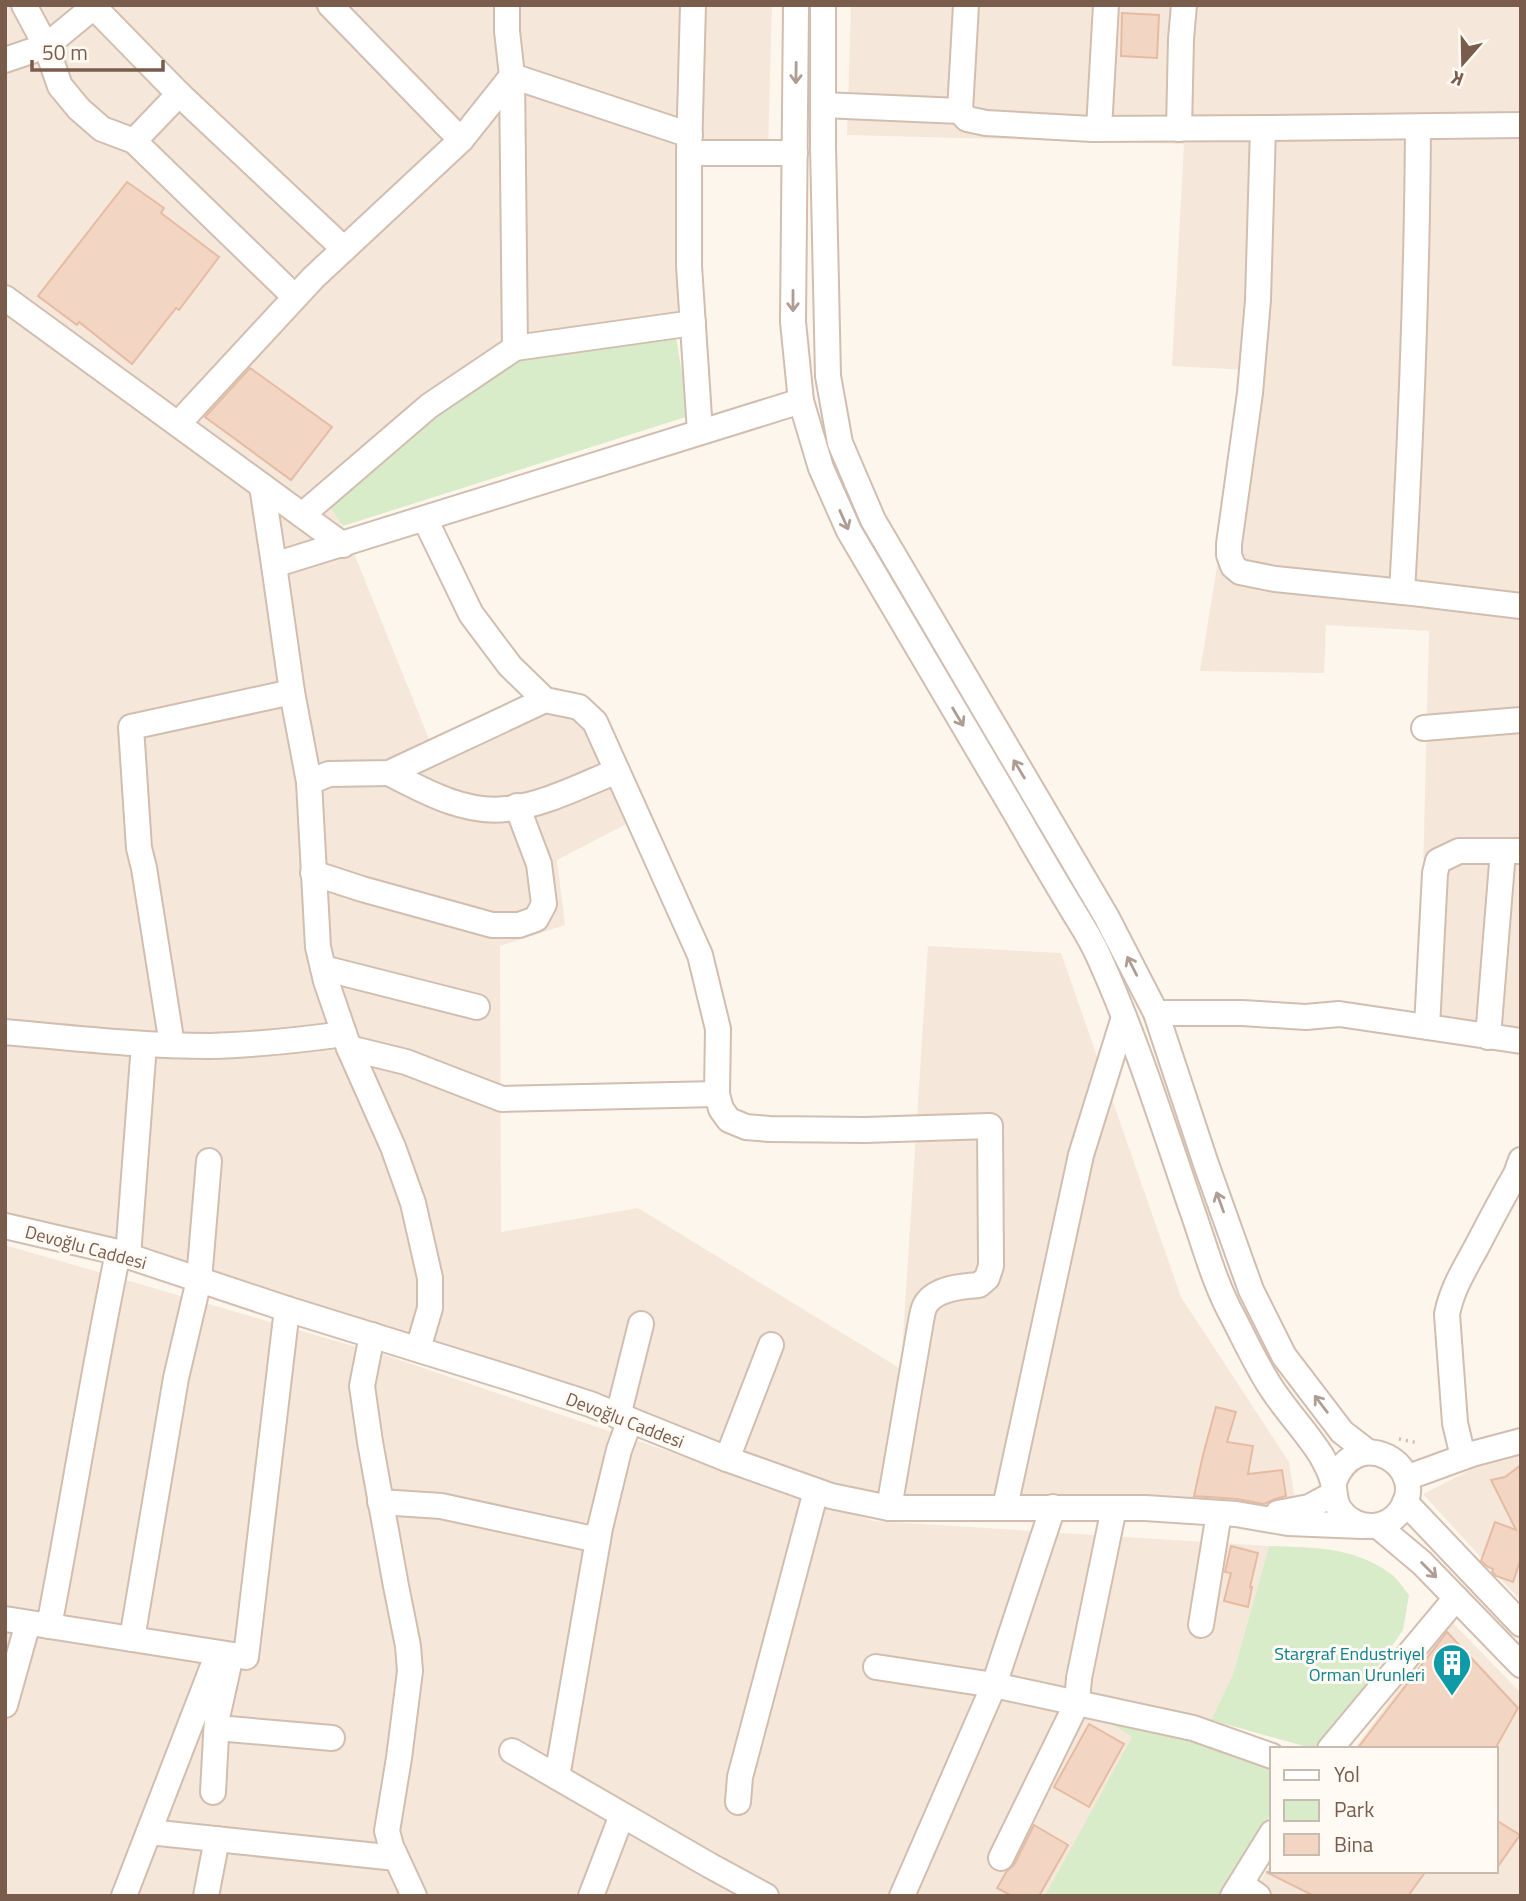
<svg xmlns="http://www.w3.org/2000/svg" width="1526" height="1901" viewBox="0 0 1526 1901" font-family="'Titillium Web',sans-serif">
  <rect width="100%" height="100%" fill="#fdf6ec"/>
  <g fill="#f5e8da">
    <polygon points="5,5 772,5 768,150 695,154 675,331 324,499 343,526 433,749 569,703 634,820 557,860 565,925 500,946 501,1232 638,1208 901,1369 928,946 1061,953 1181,1297 1289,1462 1296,1507 865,1501 5,1216"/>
    <polygon points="851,5 1521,5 1521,1052 1419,1034 1429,631 1326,625 1324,673 1200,671 1249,370 1172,366 1184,144 847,135"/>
    <polygon points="5,1245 388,1356 874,1521 1269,1546 1233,1674 1211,1720 1110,1714 1100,1717 1132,1737 1047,1896 5,1896"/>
    <polygon points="1521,1444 1521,1601 1423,1494"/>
    <polygon points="1450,1620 1521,1693 1521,1896 1251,1896 1272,1862 1272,1871 1496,1871 1496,1749 1354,1749"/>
  </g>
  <g fill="#d8ecc9">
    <polygon points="675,331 689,416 343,526 324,499 509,362"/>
    <path d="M1269,1546C1314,1548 1353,1546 1391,1574C1398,1579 1403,1588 1409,1595L1403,1630L1321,1749H1314L1211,1720L1233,1674Z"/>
    <polygon points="1099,1716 1272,1759 1272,1813 1219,1896 1045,1896 1132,1737"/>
  </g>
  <g fill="#f3d5c3" stroke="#e6bba3" stroke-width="2">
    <polygon points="1122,13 1159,15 1157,58 1121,56"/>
    <polygon points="127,182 164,208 161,213 219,257 179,310 176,308 132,364 79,322 77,325 38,296"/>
    <polygon points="250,368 332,427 291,480 205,417"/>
    <polygon points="1216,1407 1236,1412 1227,1442 1253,1446 1248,1474 1282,1470 1286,1496 1275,1499 1264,1504 1237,1499 1194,1496 1203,1455"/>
    <polygon points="1521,1465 1521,1558 1513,1582 1496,1576 1492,1572 1493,1569 1488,1567 1481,1561 1495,1522 1516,1530 1491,1480 1505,1477"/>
    <polygon points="1231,1546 1258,1553 1250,1587 1252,1587 1248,1607 1224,1601 1231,1573 1225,1572"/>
    <polygon points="1447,1632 1518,1708 1495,1749 1357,1749"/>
    <polygon points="1089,1724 1124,1744 1089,1807 1054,1787"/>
    <polygon points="1496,1820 1520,1835 1496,1869"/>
    <polygon points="1034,1825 1068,1845 1039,1896 1012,1896 997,1888 1007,1871 1014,1865"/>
    <polygon points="1426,1871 1408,1896 1314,1896 1266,1872"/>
  </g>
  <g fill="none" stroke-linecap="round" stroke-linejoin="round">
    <g stroke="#d1beb0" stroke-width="28">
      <g id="minor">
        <polyline points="24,5 46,46 60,86 79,109 102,129 134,141 295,297"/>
        <polyline points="330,5 461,140"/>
        <polyline points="507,5 507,31 512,76 515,348"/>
        <polyline points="693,5 689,153 689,266 700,432"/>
        <path d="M796,5L793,322L801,401L821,468L849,531C905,627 962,723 1019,819C1036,849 1054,879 1072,909C1081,924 1091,939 1098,955C1135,1036 1162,1122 1191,1207C1204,1243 1214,1283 1233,1317C1246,1342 1258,1369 1274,1392C1289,1414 1307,1433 1321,1455C1325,1462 1330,1471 1332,1479C1336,1490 1333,1500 1340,1510C1348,1521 1361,1527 1374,1526C1385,1525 1395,1519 1401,1510C1431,1467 1357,1421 1334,1482"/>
        <polyline points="823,5 823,147 828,376 840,443 873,520 1106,916 1156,1013 1206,1164 1251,1290 1284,1356 1342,1432 1368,1452"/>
        <polyline points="966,5 960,111 967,119 986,123 1092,129 1263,128 1258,300 1250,393 1229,544 1229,555 1233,566 1240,572 1275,579 1413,593 1521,606"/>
        <polyline points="94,7 179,94 344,249"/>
        <polyline points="5,60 46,46 96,5"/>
        <polyline points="823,105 960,111"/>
        <polyline points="1263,128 1521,125"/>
        <polyline points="1099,129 1106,5"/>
        <polyline points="1179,129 1181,39 1184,5"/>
        <polyline points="134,141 179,94"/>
        <polyline points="689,153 795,153"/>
        <polyline points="5,298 343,545"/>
        <polyline points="178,424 313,278 461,140 512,76 690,135"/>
        <polyline points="262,486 274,565"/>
        <polyline points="302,515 429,406 515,348 693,323"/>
        <path d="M425,519L471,614L510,666L545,700L579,707L595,722L700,955L718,1029L717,1094L721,1109L729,1120L746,1127L769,1129L865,1130L990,1126L991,1266L987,1278L979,1285C963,1286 936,1288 926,1304C923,1308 922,1316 921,1321L889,1508"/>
        <path d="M1402,592C1411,437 1417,282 1418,127"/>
        <polyline points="1424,728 1521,720"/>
        <path d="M389,773C424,791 465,814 506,809C544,805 582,785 617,771"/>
        <polyline points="309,782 329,774 389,773 545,700"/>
        <polyline points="1521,851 1459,851 1438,861 1435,873 1427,1027 1521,1041"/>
        <polyline points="313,873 362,889 492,925 519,925 536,919 544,904 539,864 517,806"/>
        <polyline points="323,968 477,1007"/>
        <polyline points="1156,1013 1242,1013 1306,1017 1339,1014 1427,1027"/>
        <path d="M5,1032C73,1038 142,1046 210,1046C255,1045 300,1040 344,1034"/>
        <polyline points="1488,1037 1503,851"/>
        <polyline points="172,1045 144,868 139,848 131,727 292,692"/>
        <polyline points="349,1048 406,1062 502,1099 717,1094"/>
        <polyline points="5,1226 113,1251 287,1309 513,1379 590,1404 727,1459 831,1496 889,1508 1145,1508 1236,1514 1288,1523 1362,1526"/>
        <polyline points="128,1256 144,1044"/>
        <polyline points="372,1335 362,1386 370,1442 396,1586 408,1646 410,1671 399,1758 387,1831 391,1846 414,1896"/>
        <polyline points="418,1349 430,1308 430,1278 413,1203 393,1147 349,1048 326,981 318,947 309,782 292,692 274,565 801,401"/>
        <polyline points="618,1416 641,1324"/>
        <path d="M1463,1457L1455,1423L1447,1314C1452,1289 1464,1270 1476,1248C1489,1223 1502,1198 1516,1174L1521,1160"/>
        <polyline points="727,1459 771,1345"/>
        <polyline points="1406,1478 1472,1454 1521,1441"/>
        <polyline points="380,1502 441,1506 598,1540"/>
        <polyline points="1405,1502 1521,1624"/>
        <polyline points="1005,1507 1081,1155 1124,1017"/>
        <polyline points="1278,1513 1309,1507 1333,1494"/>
        <polyline points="1378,1526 1422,1563 1521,1665"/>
        <polyline points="5,1619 246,1657 287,1309"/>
        <polyline points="1201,1625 1219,1513"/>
        <path d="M49,1626C73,1502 92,1377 118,1253"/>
        <polyline points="132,1639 176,1378 199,1280 209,1161"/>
        <polyline points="876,1667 994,1685 1193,1728 1272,1756"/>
        <polyline points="5,1705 28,1623"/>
        <polyline points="217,1728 332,1738"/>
        <polyline points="1330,1749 1456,1598"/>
        <polyline points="512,1751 709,1865 766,1896"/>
        <polyline points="557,1777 600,1528 619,1450 630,1420"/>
        <polyline points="213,1792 217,1718 231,1655"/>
        <polyline points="738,1802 740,1777 816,1491"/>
        <polyline points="149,1832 396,1858"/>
        <polyline points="1001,1858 1077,1703 1079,1678 1114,1508"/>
        <polyline points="1241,1884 1258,1896"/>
        <polyline points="124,1896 218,1653"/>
        <polyline points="206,1896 217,1839"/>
        <polyline points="591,1896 622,1815"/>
        <polyline points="902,1896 994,1685 1053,1507"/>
        <polyline points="1233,1896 1272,1833"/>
      </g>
    </g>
    <polyline stroke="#d9b8a5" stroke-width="3.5" stroke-dasharray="2 5" stroke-linecap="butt" points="1399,1439 1418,1443"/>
    <use href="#minor" stroke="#fff" stroke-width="24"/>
  </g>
  <defs><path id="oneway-shaft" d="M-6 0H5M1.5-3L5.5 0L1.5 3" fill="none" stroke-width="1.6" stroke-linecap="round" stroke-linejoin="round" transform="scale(1.75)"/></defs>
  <g stroke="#af9d94">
    <use href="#oneway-shaft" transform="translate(796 73) rotate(91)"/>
    <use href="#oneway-shaft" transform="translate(793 301) rotate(90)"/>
    <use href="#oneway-shaft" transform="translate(844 520) rotate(66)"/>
    <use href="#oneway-shaft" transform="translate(958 717) rotate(59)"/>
    <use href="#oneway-shaft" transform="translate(1019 769) rotate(-121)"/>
    <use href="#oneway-shaft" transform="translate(1132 966) rotate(-117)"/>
    <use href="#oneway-shaft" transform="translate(1220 1202) rotate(-110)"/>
    <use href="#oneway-shaft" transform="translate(1321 1404) rotate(-127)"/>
    <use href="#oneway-shaft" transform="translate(1429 1570) rotate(45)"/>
  </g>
  <defs>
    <g id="building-pin" transform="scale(2.0125)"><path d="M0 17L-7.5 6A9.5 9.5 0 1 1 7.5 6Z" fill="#0f9aa8" stroke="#fffaf3"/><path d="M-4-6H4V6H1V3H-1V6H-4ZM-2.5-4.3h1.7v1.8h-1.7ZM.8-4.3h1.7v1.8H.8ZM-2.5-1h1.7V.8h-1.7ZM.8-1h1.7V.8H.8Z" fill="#fff"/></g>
  </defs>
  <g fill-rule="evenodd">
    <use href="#building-pin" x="1452" y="1663"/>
  </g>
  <g text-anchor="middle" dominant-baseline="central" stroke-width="6" stroke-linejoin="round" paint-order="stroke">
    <g font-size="18" fill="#7a5c4d" stroke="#fffaf3">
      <text transform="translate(86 1247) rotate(15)">Devoğlu Caddesi</text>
      <text transform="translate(625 1420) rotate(21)">Devoğlu Caddesi</text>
    </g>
    <g font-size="18" fill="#0d838f" stroke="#fffaf3" text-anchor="end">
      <text x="1425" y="1653">Stargraf Endustriyel<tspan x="1425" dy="21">Orman Urunleri</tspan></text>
    </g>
  </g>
  <rect width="1526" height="1901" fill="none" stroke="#7a5c4d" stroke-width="14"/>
  <rect x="1270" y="1747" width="228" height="126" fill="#fffaf3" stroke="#cabbb1" stroke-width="2"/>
  <rect x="1284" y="1770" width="35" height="10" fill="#ffffff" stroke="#cabbb1" stroke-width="2"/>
  <text x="1334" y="1782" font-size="21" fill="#7a5c4d">Yol</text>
  <rect x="1284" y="1800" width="35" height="21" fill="#d8ecc9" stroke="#cabbb1" stroke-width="2"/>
  <text x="1334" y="1817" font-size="21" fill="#7a5c4d">Park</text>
  <rect x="1284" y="1834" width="35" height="21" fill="#f3d5c3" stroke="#cabbb1" stroke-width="2"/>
  <text x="1334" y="1852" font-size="21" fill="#7a5c4d">Bina</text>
  <g transform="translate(1463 63) rotate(200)" stroke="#fffaf3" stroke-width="5" paint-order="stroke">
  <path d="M0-5L12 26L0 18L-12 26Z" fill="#7a5c4d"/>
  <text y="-10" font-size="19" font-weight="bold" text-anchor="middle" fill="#7a5c4d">K</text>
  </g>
  <path d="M32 60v10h131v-10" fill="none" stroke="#7a5c4d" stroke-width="3.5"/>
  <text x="42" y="60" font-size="21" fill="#7a5c4d" stroke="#fffaf3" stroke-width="5" paint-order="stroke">50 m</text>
</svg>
